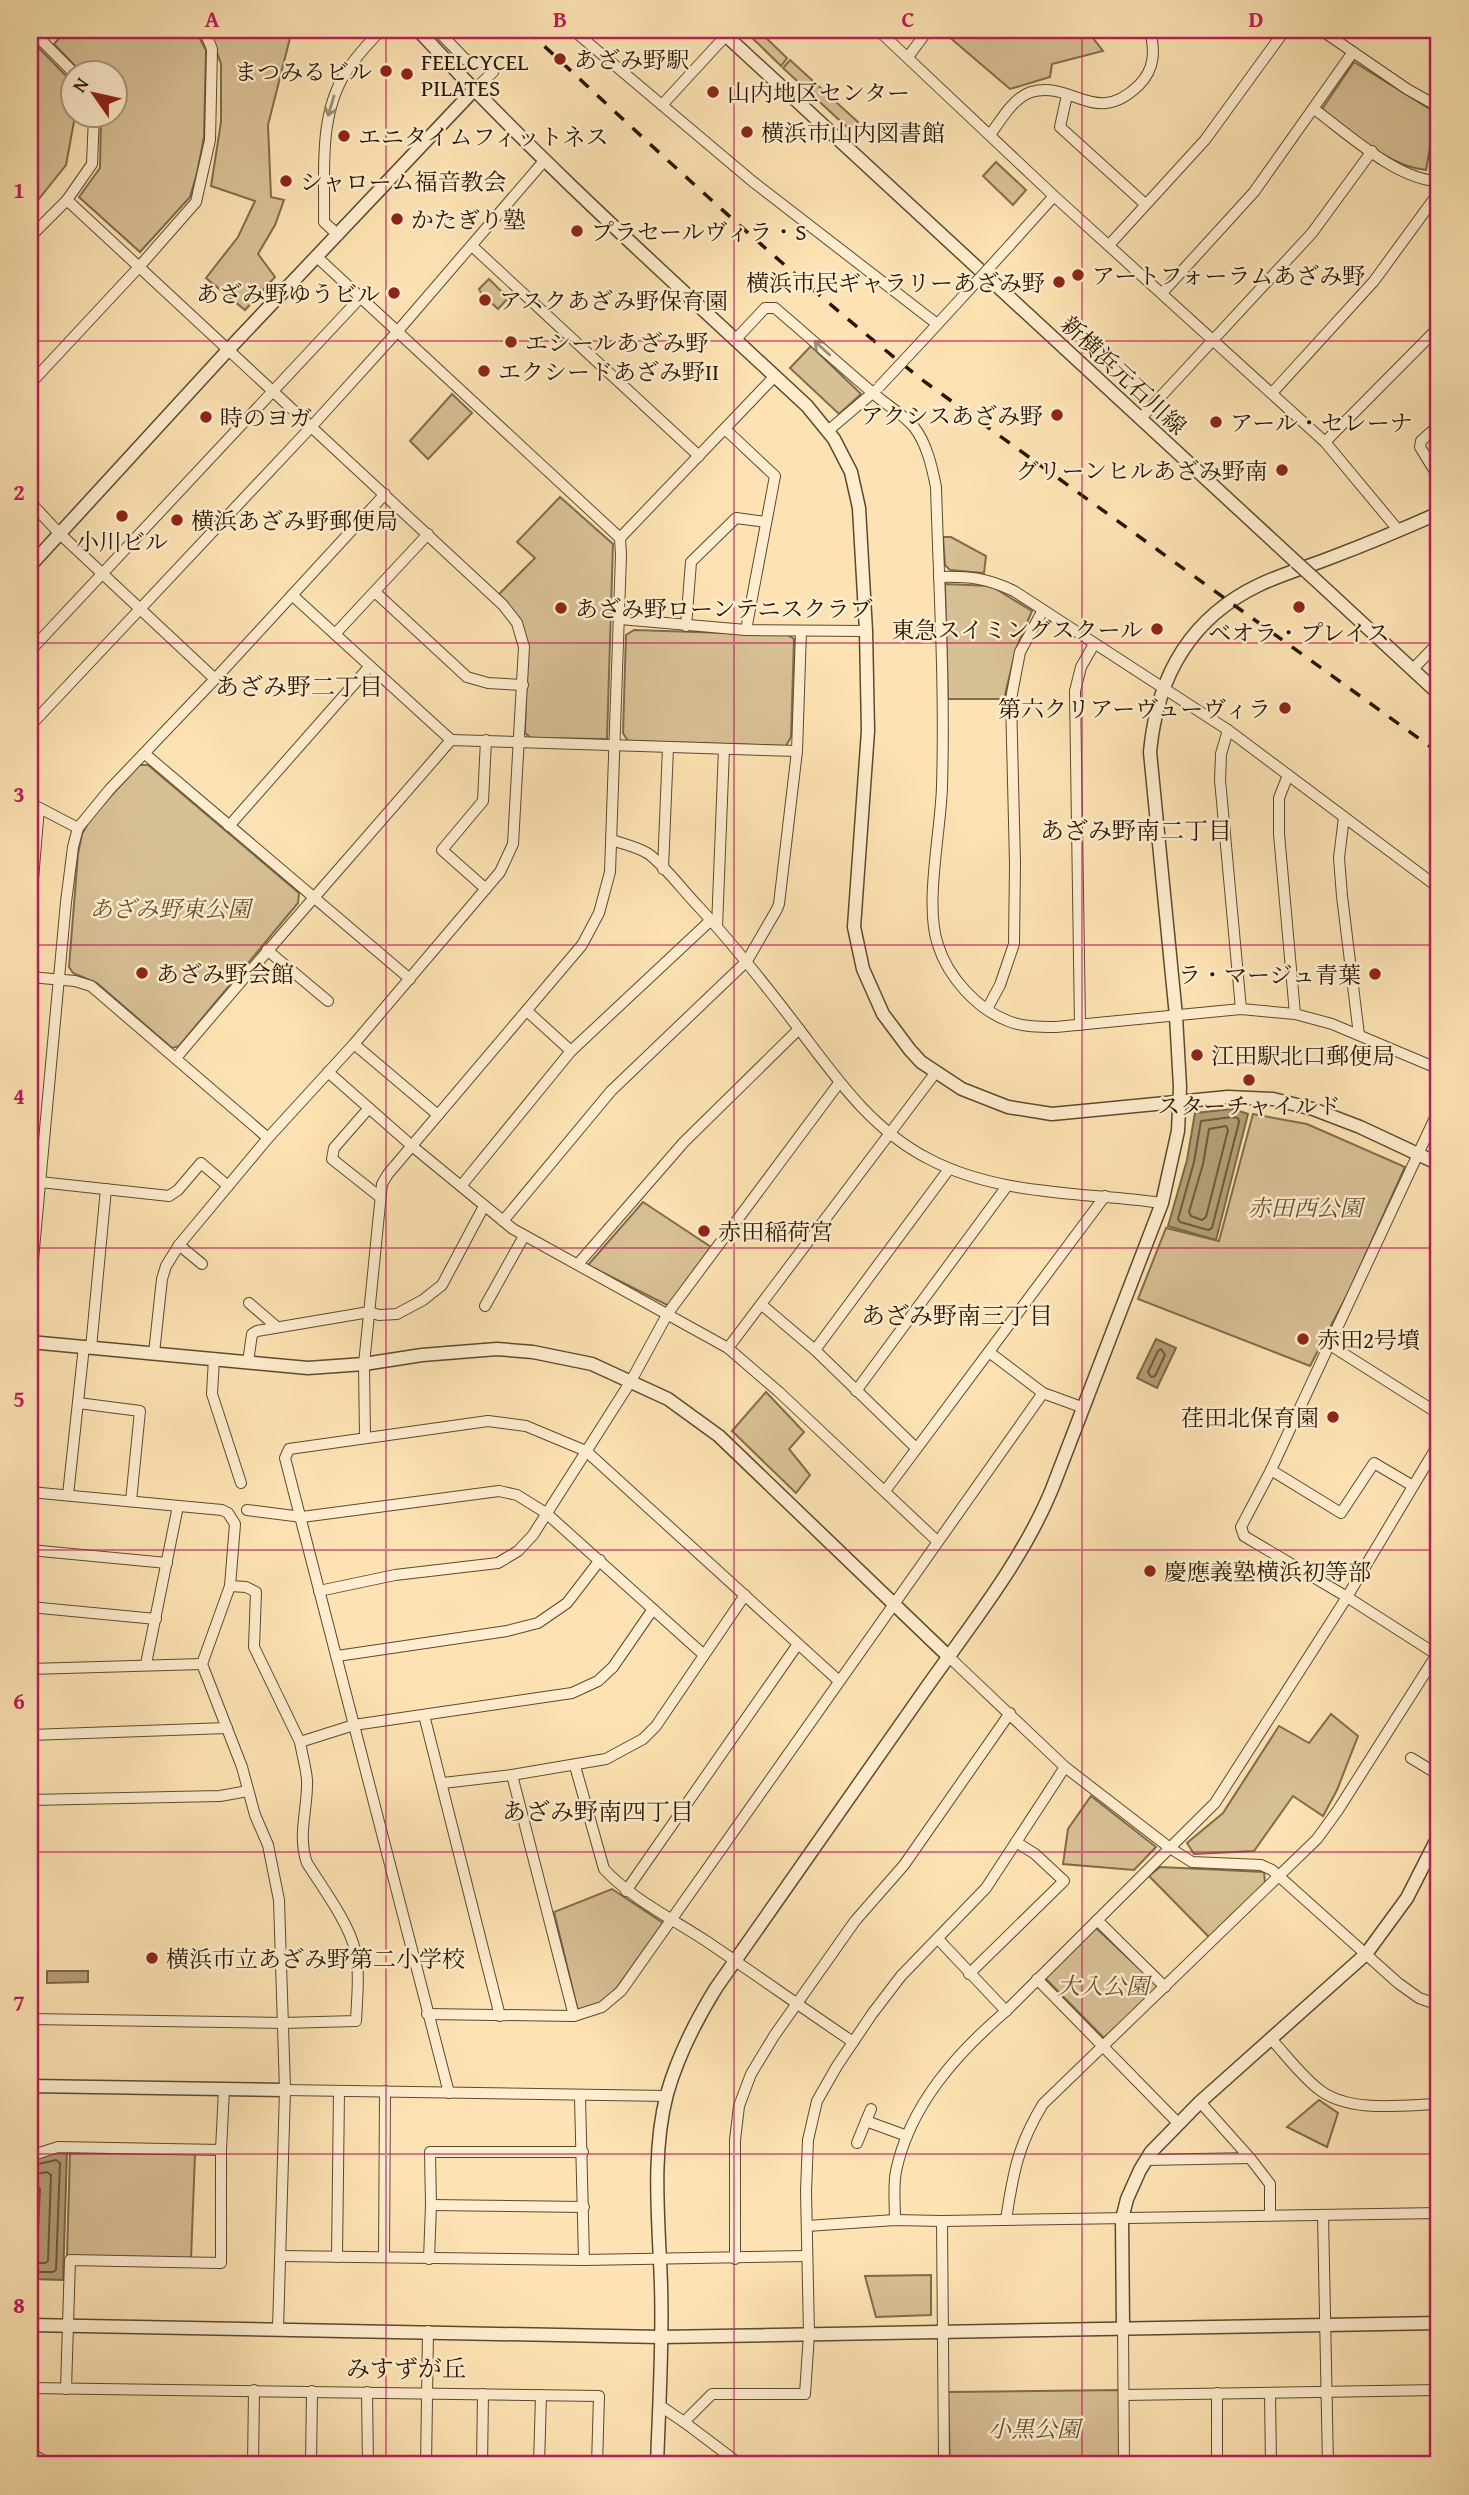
<svg xmlns="http://www.w3.org/2000/svg" width="1469" height="2495" viewBox="0 0 1469 2495" font-family="'Gentium Book Plus','Noto Serif JP',serif">
  <rect width="100%" height="100%" fill="#fde3b3"/>
  <filter id="stains"><feTurbulence type="fractalNoise" baseFrequency=".00286" numOctaves="4"/><feColorMatrix values="0 0 0 0 .2 0 0 0 0 .09 0 0 0 0 .02 0 0 0 .5 -.17"/></filter>
  <radialGradient id="worn" r=".72"><stop offset=".6" stop-color="#630" stop-opacity="0"/><stop offset="1" stop-color="#630" stop-opacity=".3"/></radialGradient>
  <g fill="#d8c095" stroke="#7f6c4c" stroke-width="2">
    <polygon points="67,30 195,30 206,50 204,137 197,173 190,197 140,252 79,197 100,168 101,116 116,116 116,74 82,73 54,44"/>
    <polygon points="209,30 292,30 268,125 271,197 284,200 275,225 258,254 275,277 245,310 206,278 238,237 255,201 211,186 221,122 221,64"/>
    <polygon points="744,30 758,30 787,58 781,66"/>
    <polygon points="941,30 1089,30 1089,33 1103,51 1052,64 1050,77 1010,89"/>
    <polygon points="30,39 73,83 74,116 75,116 66,165 30,210"/>
    <polygon points="790,60 858,122 850,130 783,68"/>
    <path d="M1354,62L1436,113L1426,170C1386,166 1353,132 1322,109Z"/>
    <polygon points="996,162 1026,190 1013,205 983,176"/>
    <polygon points="489,279 501,291 511,295 498,309 481,293 479,289"/>
    <polygon points="811,346 861,394 839,414 790,368"/>
    <polygon points="452,394 472,413 428,459 410,441"/>
    <polygon points="560,497 613,544 607,739 531,738 525,733 527,668 520,622 499,594 535,558 517,542"/>
    <polygon points="943,537 951,537 986,556 984,573 950,570 945,565"/>
    <polygon points="945,584 991,586 1032,611 1016,649 1004,699 948,699"/>
    <polygon points="634,630 788,635 794,639 791,737 786,746 628,741 623,733 626,635"/>
    <polygon points="139,765 148,765 299,893 298,903 179,1046 172,1048 97,983 73,973 69,967 78,854 82,834 91,818"/>
    <polygon points="1253,1114 1307,1124 1405,1167 1349,1291 1310,1366 1138,1299 1166,1228 1219,1241"/>
    <polygon points="643,1202 711,1247 669,1306 588,1265"/>
    <polygon points="766,1392 804,1432 789,1449 810,1475 796,1493 732,1431"/>
    <polygon points="1331,1714 1358,1736 1337,1790 1323,1816 1293,1796 1254,1851 1194,1854 1187,1843 1223,1813 1279,1726 1309,1743"/>
    <polygon points="1091,1796 1156,1847 1134,1870 1063,1864 1068,1829"/>
    <polygon points="1160,1867 1264,1872 1265,1883 1209,1937 1149,1876"/>
    <polygon points="612,1889 663,1923 613,1993 603,2003 578,2011 554,1912"/>
    <polygon points="1095,1927 1159,1987 1104,2038 1045,1978"/>
    <polygon points="1319,2100 1338,2113 1327,2147 1287,2127"/>
    <polygon points="70,2153 195,2154 191,2259 67,2256"/>
    <polygon points="931,2275 931,2315 876,2317 865,2276"/>
    <polygon points="1119,2390 1120,2465 950,2465 948,2392"/>
  </g>
  <g fill="#b49e77" stroke="#7b6848" stroke-width="2">
    <polygon points="1233,1109 1248,1114 1216,1240 1168,1226 1187,1160 1195,1113"/>
    <polygon points="1156,1339 1176,1348 1157,1388 1137,1378"/>
    <polygon points="47,1971 88,1971 88,1982 47,1983"/>
    <polygon points="57,2152 67,2152 63,2280 30,2279 30,2160"/>
  </g>
  <g fill="none" stroke-linecap="round" stroke-linejoin="round">
    <g stroke="#6d5a3c" stroke-width="2">
      <polygon points="1232,1117 1238,1118 1239,1122 1212,1228 1208,1230 1180,1222 1178,1219 1194,1162 1201,1121"/>
      <polygon points="1226,1126 1228,1130 1206,1217 1202,1220 1191,1216 1189,1212 1203,1164 1209,1129"/>
      <polygon points="1161,1349 1165,1355 1155,1376 1151,1377 1148,1372 1158,1351"/>
      <polyline points="30,2166 56,2160 60,2163 56,2270 53,2272 30,2272"/>
      <polyline points="30,2175 47,2172 51,2175 48,2261 45,2263 30,2263"/>
      <polyline points="30,2186 37,2186 40,2189 37,2249 35,2252 30,2252"/>
    </g>
    <g stroke="#5c4a2e" stroke-width="12">
      <g id="minor">
        <polyline points="437,30 466,60 489,63 493,72 474,90"/>
        <polyline points="573,30 752,181 937,324"/>
        <polyline points="878,30 1054,196 1325,442 1399,531"/>
        <polyline points="1321,30 1407,89 1439,107"/>
        <polyline points="30,34 42,41 75,74"/>
        <polyline points="908,57 928,30"/>
        <polyline points="1067,95 1060,127 1145,204"/>
        <polyline points="662,105 731,30"/>
        <path d="M1314,109C1347,133 1398,181 1439,181"/>
        <path d="M990,135C1001,120 1013,98 1031,92C1073,80 1095,128 1139,85C1155,69 1155,51 1150,30"/>
        <polyline points="67,200 503,605 517,623 524,647 513,844 500,872 354,1044 268,1138 179,1245 166,1266 162,1279 154,1353"/>
        <path d="M338,235L324,222C325,173 318,116 346,72C356,56 369,43 381,30"/>
        <polyline points="30,237 67,200 92,164 94,116"/>
        <polyline points="1110,244 1205,140 1285,30"/>
        <polyline points="1010,245 1054,196"/>
        <polyline points="472,246 699,456"/>
        <polyline points="317,257 620,538 621,555 610,872 599,913 582,945 388,1174 382,1184 364,1364 365,1437"/>
        <polyline points="1162,293 1254,192 1353,52"/>
        <path d="M736,339L765,308H775C808,336 840,365 873,393C886,405 902,413 914,427C927,444 932,467 936,487C939,587 945,686 942,786C941,831 924,905 938,945C948,977 977,1009 1008,1021C1023,1027 1040,1027 1056,1027L1241,1009L1295,1014L1332,1024L1439,1069"/>
        <polyline points="922,341 956,304"/>
        <polyline points="30,384 139,267 196,202 210,140 212,49 204,30"/>
        <polyline points="1273,392 1374,281 1439,192"/>
        <polyline points="1140,419 1312,233 1372,151"/>
        <polyline points="1439,425 1421,441 1420,447 1439,478"/>
        <polyline points="725,429 775,476 746,630"/>
        <polyline points="829,430 876,390"/>
        <polyline points="1325,442 1439,327"/>
        <polyline points="30,502 60,534 215,679"/>
        <polyline points="620,538 775,376"/>
        <path d="M939,577C969,576 987,578 1014,591L1228,730L1439,888"/>
        <polyline points="375,592 467,677 488,683 523,685"/>
        <polyline points="292,595 451,740"/>
        <polyline points="620,619 746,630 866,631"/>
        <polyline points="686,626 691,562 736,518 766,522"/>
        <polyline points="335,634 428,534"/>
        <polyline points="30,651 361,297"/>
        <polyline points="1413,669 1439,642"/>
        <polyline points="30,726 312,426 397,332 544,161"/>
        <polyline points="1228,730 1221,754 1220,780 1241,1009"/>
        <polyline points="486,740 483,801 442,850 486,889"/>
        <polyline points="145,754 410,979"/>
        <polyline points="1288,775 1279,798 1279,834 1295,1014"/>
        <polyline points="30,803 78,828 110,789 215,679 385,494"/>
        <polyline points="1344,817 1339,858 1342,896 1359,1035"/>
        <polyline points="229,826 370,666"/>
        <path d="M612,840C623,844 637,847 647,853C661,861 685,893 698,906C734,945 767,987 799,1029C837,1079 872,1130 929,1159C999,1196 1084,1192 1162,1203"/>
        <polyline points="663,869 668,747"/>
        <polyline points="30,915 39,808"/>
        <polyline points="717,927 724,749"/>
        <polyline points="267,950 328,1001"/>
        <polyline points="30,977 75,981 91,986 268,1138"/>
        <polyline points="987,1009 1000,985 1014,944 1015,863 1011,699 1020,652 1043,610"/>
        <polyline points="527,1011 571,1051"/>
        <polyline points="1080,1025 1075,691 1081,667 1094,644"/>
        <polyline points="354,1044 438,1115"/>
        <path d="M176,1058C266,951 359,847 451,740L797,751"/>
        <polyline points="328,1072 412,1146 513,1229 728,1348 779,1392 937,1541"/>
        <polyline points="369,1108 334,1148 332,1159 380,1197"/>
        <polyline points="1439,1109 1271,1470 1241,1527 1244,1536 1347,1597 1439,1656"/>
        <polyline points="40,1182 169,1196 178,1190 201,1163 228,1186"/>
        <polyline points="461,1186 571,1051 711,920"/>
        <polyline points="503,1221 611,1091 747,961 777,909 779,904 797,751 801,631"/>
        <polyline points="179,1245 202,1264"/>
        <polyline points="578,1264 684,1142 799,1029"/>
        <polyline points="30,1292 66,902 73,847 78,828"/>
        <polyline points="249,1303 277,1327"/>
        <polyline points="762,1305 815,1350 916,1448"/>
        <polyline points="485,1306 524,1236"/>
        <polyline points="1330,1345 1439,1414"/>
        <polyline points="91,1348 106,1189"/>
        <polyline points="728,1348 936,1072"/>
        <polyline points="815,1350 949,1169"/>
        <polyline points="989,1352 1043,1393 1084,1408"/>
        <polyline points="214,1358 212,1394 241,1483"/>
        <polyline points="248,1362 252,1334 257,1331 369,1312 379,1315 397,1314 423,1300 442,1285 484,1206"/>
        <polyline points="856,1391 1007,1186"/>
        <polyline points="78,1403 140,1411 131,1501"/>
        <polyline points="1271,1470 1341,1513 1374,1463 1413,1486"/>
        <polyline points="885,1491 1105,1196"/>
        <polyline points="30,1492 222,1510 228,1513 235,1524 230,1586 202,1664 242,1767 255,1815 268,1845 279,1900 285,2090 278,2329"/>
        <polyline points="68,1495 84,1346"/>
        <polyline points="247,1510 302,1517 499,1491 517,1495 546,1513 704,1655"/>
        <polyline points="30,1550 167,1563"/>
        <polyline points="230,1586 246,1587 256,1592 254,1647 300,1742 354,1725 572,1693 598,1681 613,1667 653,1609"/>
        <polyline points="319,1591 395,1575 498,1563 518,1551 533,1535 631,1381 668,1313 839,1083"/>
        <polyline points="1437,1602 1439,1603"/>
        <polyline points="30,1607 156,1619"/>
        <polyline points="337,1656 507,1631 538,1623 567,1603 600,1560"/>
        <polyline points="948,1656 1065,1767 1170,1848 1192,1862 1261,1865 1272,1870 1398,1983 1419,1998 1439,2005"/>
        <polyline points="146,1664 178,1506"/>
        <polyline points="30,1669 202,1664"/>
        <polyline points="424,1715 500,2016"/>
        <polyline points="30,1735 227,1728"/>
        <polyline points="1411,1758 1439,1775"/>
        <path d="M575,1766L604,1869C632,1899 671,1918 706,1941C755,1974 804,2009 853,2042"/>
        <polyline points="512,1775 574,2016"/>
        <polyline points="443,1783 512,1775 606,1759 643,1739 656,1726 745,1595"/>
        <polyline points="30,1800 220,1796 248,1791"/>
        <polyline points="626,1891 798,1644"/>
        <polyline points="1097,1920 1165,1987"/>
        <polyline points="938,1939 1006,2011"/>
        <polyline points="969,1974 1064,1881 1035,1854 1016,1842"/>
        <polyline points="1037,1979 1178,2123"/>
        <polyline points="427,2014 574,2016 602,2007 621,1991 1043,1393"/>
        <path d="M30,2019L283,2023L356,2021C357,1998 360,1972 355,1950C349,1923 322,1887 307,1863C297,1835 308,1809 307,1780C306,1768 302,1754 300,1742"/>
        <path d="M1271,2039C1287,2056 1302,2077 1321,2091C1352,2113 1403,2105 1439,2104"/>
        <polyline points="285,2090 667,2096"/>
        <polyline points="449,2093 285,1458 289,1449 488,1421 526,1426 586,1451 839,1681"/>
        <polyline points="580,2097 584,2260"/>
        <polyline points="1200,2102 1250,2158 1270,2184 1270,2215"/>
        <polyline points="866,2121 871,2109"/>
        <polyline points="857,2143 866,2121 907,2136"/>
        <polyline points="30,2156 58,2147 221,2150 224,2089"/>
        <polyline points="1147,2160 1250,2158"/>
        <polyline points="431,2205 584,2207"/>
        <polyline points="1323,2215 1328,2465"/>
        <path d="M895,2220C895,2204 893,2186 896,2171C910,2105 957,2053 1006,2011L1215,1803L1347,1597L1439,1443"/>
        <path d="M1006,2220C1013,2173 1018,2145 1043,2104L1317,1839L1338,1810L1439,1651"/>
        <polyline points="942,2221 944,2465"/>
        <polyline points="807,2226 895,2220 942,2221 1439,2213"/>
        <polyline points="281,2256 584,2260 807,2256"/>
        <polyline points="337,2257 339,2091"/>
        <polyline points="384,2257 385,2091"/>
        <polyline points="429,2259 431,2205 430,2152 583,2152"/>
        <polyline points="735,2259 735,2140 739,2106 751,2074 774,2036 855,1921 904,1865 1010,1713"/>
        <polyline points="1123,2327 1124,2465"/>
        <polyline points="30,2388 599,2396 597,2465"/>
        <polyline points="66,2389 70,2260 221,2263 221,2150"/>
        <polyline points="1436,2390 1437,2465"/>
        <polyline points="367,2392 368,2465"/>
        <polyline points="1217,2393 1217,2465"/>
        <polyline points="1270,2393 1271,2465"/>
        <polyline points="1124,2395 1439,2390"/>
        <polyline points="659,2405 684,2422 712,2394 805,2394 809,2334 806,2191 808,2140 817,2101 837,2066 872,2014 901,1976 986,1888 1065,1767"/>
        <polyline points="684,2422 741,2465"/>
        <polyline points="30,2453 51,2465"/>
        <polyline points="253,2465 254,2390"/>
        <polyline points="311,2465 312,2391"/>
        <polyline points="426,2465 428,2331"/>
        <polyline points="482,2465 483,2394"/>
        <polyline points="539,2465 541,2395"/>
      </g>
    </g>
    <g stroke="#5c4a2e" stroke-width="15">
      <g id="tertiary">
        <path d="M418,30C540,163 675,283 807,406L834,439L851,472L859,508L866,631L868,731L854,927L863,969L883,1014L910,1050L921,1062L962,1089L1008,1107L1052,1114L1228,1097L1273,1099L1313,1109L1360,1127L1439,1164"/>
        <polyline points="720,30 1296,562"/>
        <polyline points="30,566 228,350 474,90"/>
        <polyline points="1319,583 1439,694"/>
        <polyline points="30,1342 308,1368 364,1364 422,1355 497,1349 533,1352 592,1364 668,1399 719,1436 948,1656"/>
        <polyline points="30,2086 285,2090"/>
        <polyline points="30,2325 661,2337 1439,2323"/>
        <polyline points="1123,2327 1122,2219 1127,2199 1140,2170 1151,2152 1200,2102 1366,1954 1407,1898 1439,1835"/>
        <path d="M657,2465C659,2405 663,2345 661,2285C659,2223 651,2154 667,2094C678,2055 695,2022 716,1988C786,1889 855,1790 924,1691C969,1627 1022,1562 1052,1489L1162,1203L1178,1131L1180,1087L1176,1016L1150,752C1157,677 1190,618 1259,585C1282,574 1307,567 1330,558C1367,544 1403,529 1439,513"/>
      </g>
    </g>
    <use href="#minor" stroke="#feedce" stroke-width="10"/>
    <use href="#tertiary" stroke="#feedce" stroke-width="12"/>
    <path stroke="#261702" stroke-width="3.5" stroke-dasharray="12 12" stroke-linecap="butt" d="M527,30C657,151 786,272 925,382L1439,753"/>
    <g stroke="#5c4a2e" stroke-width="12" stroke-linecap="butt">
      <g id="minor-bridge">
        <polyline points="956,304 1010,245"/>
        <polyline points="879,387 922,341"/>
      </g>
    </g>
    <g stroke="#5c4a2e" stroke-width="15" stroke-linecap="butt">
      <polyline id="tertiary-bridge" points="1296,562 1319,583"/>
    </g>
    <use href="#minor-bridge" stroke="#feedce" stroke-width="10"/>
    <use href="#tertiary-bridge" stroke="#feedce" stroke-width="12"/>
  </g>
  <defs><path id="oneway-shaft" d="M-6 0H5M1.5-3L5.5 0L1.5 3" fill="none" stroke-width="1.6" stroke-linecap="round" stroke-linejoin="round" transform="scale(1.75)"/></defs>
  <g stroke="#9d8d72">
    <use href="#oneway-shaft" transform="translate(331 106) rotate(107)"/>
    <use href="#oneway-shaft" transform="translate(822 348) rotate(-138)"/>
  </g>
  <path fill="none" stroke="#c2185b" stroke-width="2" stroke-opacity="0.55" d="M386,30V2465M734,30V2465M1082,30V2465M30,341H1439M30,643H1439M30,945H1439M30,1248H1439M30,1550H1439M30,1852H1439M30,2154H1439"/>
  <g fill="#8f2418" stroke="#feedce" stroke-width="2.5">
    <circle cx="560" cy="59" r="7"/>
    <circle cx="386" cy="71" r="7"/>
    <circle cx="407" cy="74" r="7"/>
    <circle cx="713" cy="92" r="7"/>
    <circle cx="747" cy="132" r="7"/>
    <circle cx="344" cy="136" r="7"/>
    <circle cx="286" cy="181" r="7"/>
    <circle cx="397" cy="219" r="7"/>
    <circle cx="577" cy="231" r="7"/>
    <circle cx="1078" cy="275" r="7"/>
    <circle cx="1059" cy="282" r="7"/>
    <circle cx="394" cy="293" r="7"/>
    <circle cx="485" cy="300" r="7"/>
    <circle cx="511" cy="342" r="7"/>
    <circle cx="484" cy="371" r="7"/>
    <circle cx="1057" cy="415" r="7"/>
    <circle cx="206" cy="417" r="7"/>
    <circle cx="1216" cy="422" r="7"/>
    <circle cx="1282" cy="470" r="7"/>
    <circle cx="122" cy="516" r="7"/>
    <circle cx="177" cy="520" r="7"/>
    <circle cx="1299" cy="607" r="7"/>
    <circle cx="561" cy="608" r="7"/>
    <circle cx="1157" cy="629" r="7"/>
    <circle cx="1285" cy="708" r="7"/>
    <circle cx="142" cy="973" r="7"/>
    <circle cx="1375" cy="974" r="7"/>
    <circle cx="1197" cy="1055" r="7"/>
    <circle cx="1249" cy="1080" r="7"/>
    <circle cx="704" cy="1231" r="7"/>
    <circle cx="1303" cy="1339" r="7"/>
    <circle cx="1333" cy="1417" r="7"/>
    <circle cx="1150" cy="1571" r="7"/>
    <circle cx="152" cy="1958" r="7"/>
  </g>
  <g text-anchor="middle" dominant-baseline="central" stroke-width="5" stroke-linejoin="round" paint-order="stroke">
    <g font-size="23" fill="#261702" stroke="#feedce" text-anchor="start">
      <text x="574" y="59">あざみ野駅</text>
      <text x="421" y="61">FEELCYCEL<tspan x="421" dy="26">PILATES</tspan></text>
      <text x="372" y="71" text-anchor="end">まつみるビル</text>
      <text x="727" y="92">山内地区センター</text>
      <text x="761" y="132">横浜市山内図書館</text>
      <text x="358" y="136">エニタイムフィットネス</text>
      <text x="300" y="181">シャローム福音教会</text>
      <text x="411" y="219">かたぎり塾</text>
      <text x="591" y="231">プラセールヴィラ・S</text>
      <text x="1092" y="275">アートフォーラムあざみ野</text>
      <text x="1045" y="282" text-anchor="end">横浜市民ギャラリーあざみ野</text>
      <text x="380" y="293" text-anchor="end">あざみ野ゆうビル</text>
      <text x="499" y="300">アスクあざみ野保育園</text>
      <text x="525" y="342">エシールあざみ野</text>
      <text x="498" y="371">エクシードあざみ野Ⅱ</text>
      <text x="1043" y="415" text-anchor="end">アクシスあざみ野</text>
      <text x="220" y="417">時のヨガ</text>
      <text x="1230" y="422">アール・セレーナ</text>
      <text x="1268" y="470" text-anchor="end">グリーンヒルあざみ野南</text>
      <text x="191" y="520">横浜あざみ野郵便局</text>
      <text x="122" y="541" text-anchor="middle">小川ビル</text>
      <text x="575" y="608">あざみ野ローンテニスクラブ</text>
      <text x="1143" y="629" text-anchor="end">東急スイミングスクール</text>
      <text x="1299" y="632" text-anchor="middle">ベオラ・プレイス</text>
      <text x="1271" y="708" text-anchor="end">第六クリアーヴューヴィラ</text>
      <text x="156" y="973">あざみ野会館</text>
      <text x="1361" y="974" text-anchor="end">ラ・マージュ青葉</text>
      <text x="1211" y="1055">江田駅北口郵便局</text>
      <text x="1249" y="1105" text-anchor="middle">スターチャイルド</text>
      <text x="718" y="1231">赤田稲荷宮</text>
      <text x="1317" y="1339">赤田2号墳</text>
      <text x="1319" y="1417" text-anchor="end">荏田北保育園</text>
      <text x="1164" y="1571">慶應義塾横浜初等部</text>
      <text x="166" y="1958">横浜市立あざみ野第二小学校</text>
    </g>
    <g font-size="23" fill="#261702" stroke="#feedce">
      <text transform="translate(1124 375) rotate(43)">新横浜元石川線</text>
    </g>
    <g font-size="23" font-style="italic" fill="#645235" stroke="#feedce">
      <text x="170" y="908">あざみ野東公園</text>
      <text x="1305" y="1207">赤田西公園</text>
      <text x="1103" y="1985">大入公園</text>
      <text x="1034" y="2428">小黒公園</text>
    </g>
    <g font-size="24" fill="#261702" stroke="#feedce">
      <text x="299" y="686">あざみ野二丁目</text>
      <text x="1136" y="830">あざみ野南二丁目</text>
      <text x="957" y="1315">あざみ野南三丁目</text>
      <text x="598" y="1811">あざみ野南四丁目</text>
      <text x="406" y="2368">みすずが丘</text>
    </g>
  </g>
  <rect width="1469" height="2495" fill="none" stroke="#fde3b3" stroke-width="77"/>
  <g transform="translate(94 94) rotate(304)"><circle r="33" fill="#feedce" stroke="#a8977c" stroke-width="2"/>
  <path d="M0-5L12 26L0 18L-12 26Z" fill="#8f2418"/>
  <text y="-10" font-size="19" font-weight="bold" text-anchor="middle" fill="#261702">N</text>
  </g>
  <rect x="38" y="38" width="1392" height="2418" fill="none" stroke="#c2185b" stroke-width="2.5"/>
  <g font-size="23" text-anchor="middle" font-weight="bold" fill="#c2185b">
    <text x="212" y="27">A</text>
    <text x="560" y="27">B</text>
    <text x="908" y="27">C</text>
    <text x="1256" y="27">D</text>
    <text x="19" y="198">1</text>
    <text x="19" y="500">2</text>
    <text x="19" y="802">3</text>
    <text x="19" y="1104">4</text>
    <text x="19" y="1407">5</text>
    <text x="19" y="1709">6</text>
    <text x="19" y="2011">7</text>
    <text x="19" y="2313">8</text>
  </g>
  <rect width="100%" height="100%" filter="url(#stains)"/>
  <rect width="100%" height="100%" fill="url(#worn)"/>
</svg>
